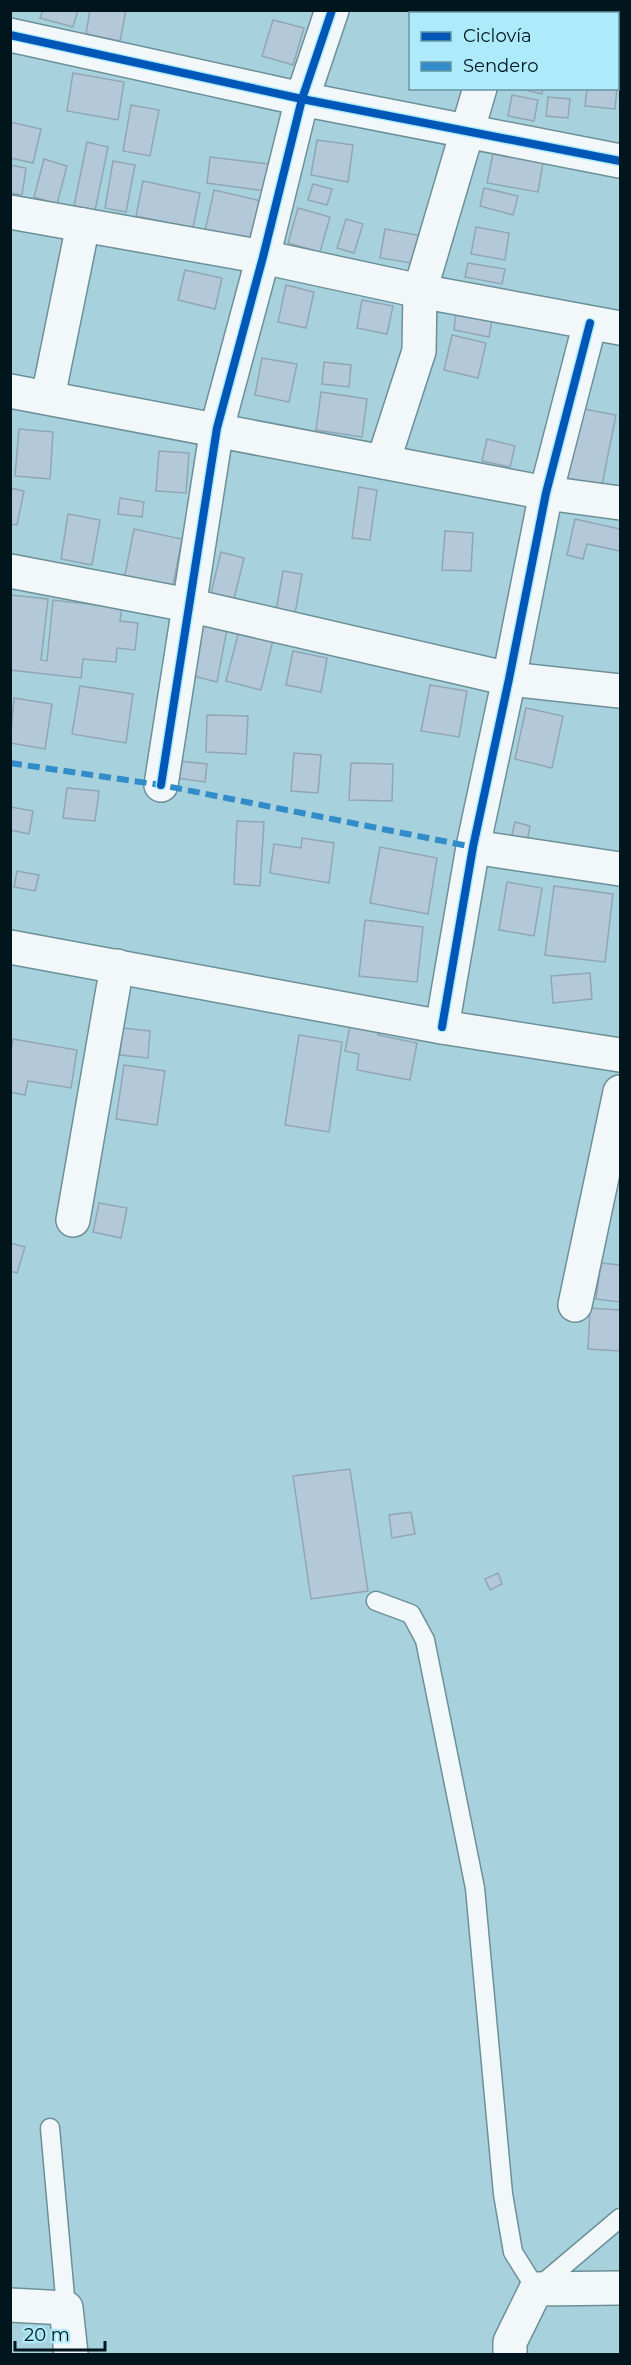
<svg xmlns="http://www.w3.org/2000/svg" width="631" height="2365" viewBox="0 0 631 2365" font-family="Montserrat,sans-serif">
  <rect width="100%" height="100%" fill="#a7d2dd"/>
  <g fill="#b3c8d8" stroke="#91a6b5" stroke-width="1.5">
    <polygon points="43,10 78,10 73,27 40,18"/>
    <polygon points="90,10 126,10 120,41 86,34"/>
    <polygon points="447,10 479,10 478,14 446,14"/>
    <polygon points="273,20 304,28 293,65 262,56"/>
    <polygon points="618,29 620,30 620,52 618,51"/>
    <polygon points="73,73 124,82 118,120 67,111"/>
    <polygon points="517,88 543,88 542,94"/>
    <polygon points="587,88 617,88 615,109 585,106"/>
    <polygon points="512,95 538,100 534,121 508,116"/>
    <polygon points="548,97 570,99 568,118 546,116"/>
    <polygon points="131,105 159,110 150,156 123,151"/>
    <polygon points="10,122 41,129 33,163 10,158"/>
    <polygon points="317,140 353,145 348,182 311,175"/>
    <polygon points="87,142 108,147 95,211 74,206"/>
    <polygon points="494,148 544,157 538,192 487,183"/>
    <polygon points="210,157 269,164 265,191 207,183"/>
    <polygon points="44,159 67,166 57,204 34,197"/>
    <polygon points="113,161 135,165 126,212 105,208"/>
    <polygon points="10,165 26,168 22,195 10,193"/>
    <polygon points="143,181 200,193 193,228 136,216"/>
    <polygon points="313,184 332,189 327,205 308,200"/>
    <polygon points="484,188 518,196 513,215 480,206"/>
    <polygon points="214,190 261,201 251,242 205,231"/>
    <polygon points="298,208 330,217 320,252 288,243"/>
    <polygon points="346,219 363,224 354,253 337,248"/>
    <polygon points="476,227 509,233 505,260 471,254"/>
    <polygon points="385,229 422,236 418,264 380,258"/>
    <polygon points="468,263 505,269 502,284 465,277"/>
    <polygon points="185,270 222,278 215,309 178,300"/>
    <polygon points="286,285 314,292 306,328 278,322"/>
    <polygon points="362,300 393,306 387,334 357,328"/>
    <polygon points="456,313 492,320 489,337 454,330"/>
    <polygon points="452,335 486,343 478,378 444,370"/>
    <polygon points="262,358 297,364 289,402 255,395"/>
    <polygon points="324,362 351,365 349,387 322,384"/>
    <polygon points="321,392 367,399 362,437 316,430"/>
    <polygon points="579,408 616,415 602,485 566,478"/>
    <polygon points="19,429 53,432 50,479 15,476"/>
    <polygon points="487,439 515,446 510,467 482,461"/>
    <polygon points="159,451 189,453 186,493 156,491"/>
    <polygon points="359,487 377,490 370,540 352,538"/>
    <polygon points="10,488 24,491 17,525 10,524"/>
    <polygon points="120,498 144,502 142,517 118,514"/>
    <polygon points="68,514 100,520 92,565 61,559"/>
    <polygon points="575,519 620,529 620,551 587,544 583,559 567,555"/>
    <polygon points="134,529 182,539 172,590 124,580"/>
    <polygon points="445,531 473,533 471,571 442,570"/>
    <polygon points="221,552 244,558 234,599 211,593"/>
    <polygon points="283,571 302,574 295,614 276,611"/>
    <polygon points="10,595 48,599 41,660 47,661 53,600 122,608 120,621 138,623 135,650 117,648 116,662 83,659 81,678 10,670"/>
    <polygon points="202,625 227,629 217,682 193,676"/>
    <polygon points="239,631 273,640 261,690 226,681"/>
    <polygon points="293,651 327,658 321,692 286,685"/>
    <polygon points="430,685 467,691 459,737 421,731"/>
    <polygon points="80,686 133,694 126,743 72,734"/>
    <polygon points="14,698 52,704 45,749 10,743"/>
    <polygon points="526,708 563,716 552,768 515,759"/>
    <polygon points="207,715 248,716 246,754 206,752"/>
    <polygon points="294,753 321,755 318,793 291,791"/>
    <polygon points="179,761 207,764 205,782 177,778"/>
    <polygon points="351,763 393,764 392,801 349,800"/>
    <polygon points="67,788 99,791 95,821 63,818"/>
    <polygon points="11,807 33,811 29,834 10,830"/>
    <polygon points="237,821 264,822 260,886 234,884"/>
    <polygon points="515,822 530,826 527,842 511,839"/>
    <polygon points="302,838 334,843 329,883 270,873 274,844 301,848"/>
    <polygon points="380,847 437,858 428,914 370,903"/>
    <polygon points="17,871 39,875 35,891 14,887"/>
    <polygon points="507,882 542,888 534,936 499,930"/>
    <polygon points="554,886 613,894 605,962 545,955"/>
    <polygon points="365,920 423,927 417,982 359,976"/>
    <polygon points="590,973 592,999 553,1003 551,976"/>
    <polygon points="350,1026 379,1031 378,1035 417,1043 410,1080 357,1070 359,1054 345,1051"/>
    <polygon points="122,1028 150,1031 148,1058 120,1055"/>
    <polygon points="299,1035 342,1042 329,1132 285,1125"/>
    <polygon points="13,1039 77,1050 71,1088 28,1081 25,1095 10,1092 10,1057"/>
    <polygon points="124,1065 165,1071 157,1125 116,1119"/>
    <polygon points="99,1203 127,1208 121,1238 93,1232"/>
    <polygon points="10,1243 25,1247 17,1273 10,1271"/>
    <polygon points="601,1263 620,1265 620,1302 596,1299"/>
    <polygon points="590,1308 620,1310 620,1351 588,1349"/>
    <polygon points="350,1469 368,1591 311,1599 293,1476"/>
    <polygon points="411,1512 415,1534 392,1538 389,1515"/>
    <polygon points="498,1573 502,1584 490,1590 485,1579"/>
  </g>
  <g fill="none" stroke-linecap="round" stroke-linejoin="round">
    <g stroke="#6c9098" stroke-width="21">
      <g id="service">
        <polyline points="376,1601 411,1614 425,1640 475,1888 503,2194 513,2252 536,2289 620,2218"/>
        <polyline points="50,2128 66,2308"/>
      </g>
    </g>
    <g stroke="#6c9098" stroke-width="36">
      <g id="minor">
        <polyline points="500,14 501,10"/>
        <polyline points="10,35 302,99 620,161"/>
        <polyline points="10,212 263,257 420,291 620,328"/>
        <polyline points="10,391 546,493 620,503"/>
        <polyline points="48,397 83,225"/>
        <polyline points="383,462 419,351 420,291 480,88"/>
        <polyline points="10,571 188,605 509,679 620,691"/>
        <polyline points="161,785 217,428 263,257 302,99 332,10"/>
        <polyline points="473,847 620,869"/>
        <polyline points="10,947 442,1027 620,1055"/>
        <polyline points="442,1027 473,847 509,679 546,493 590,323"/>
        <polyline points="73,1220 117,966"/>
        <polyline points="575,1305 620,1092"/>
        <polyline points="10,2305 66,2308 71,2354"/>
        <polyline points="510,2354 510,2342 536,2289 620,2288"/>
      </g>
    </g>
    <use href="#service" stroke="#f2f8fa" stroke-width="18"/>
    <use href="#minor" stroke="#f2f8fa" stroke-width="33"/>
    <polyline stroke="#328cca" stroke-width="6" stroke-dasharray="12 6" stroke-linecap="butt" points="10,763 161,785 473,847"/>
    <g stroke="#adeafa" stroke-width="11">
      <g id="cycleway">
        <polyline points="10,35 302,99 620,161"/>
        <polyline points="161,785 217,428 263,257 302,99 332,10"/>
        <polyline points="442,1027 473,847 509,679 546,493 590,323"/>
      </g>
    </g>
    <use href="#cycleway" stroke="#0057b8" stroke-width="8"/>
  </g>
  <rect width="631" height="2365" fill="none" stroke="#00161c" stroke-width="24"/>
  <rect x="409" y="12" width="210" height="78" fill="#adeafa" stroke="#6895a1" stroke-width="1.5"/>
  <rect x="421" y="32" width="30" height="9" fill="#0057b8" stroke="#6895a1" stroke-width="1.5"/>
  <text x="463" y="42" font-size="18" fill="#00161c">Ciclovía</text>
  <rect x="421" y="62" width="30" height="9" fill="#328cca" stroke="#6895a1" stroke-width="1.5"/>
  <text x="463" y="72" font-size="18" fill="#00161c">Sendero</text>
  <path d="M15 2341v9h90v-9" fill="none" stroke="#00161c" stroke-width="3"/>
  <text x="24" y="2341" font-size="18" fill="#00161c" stroke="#adeafa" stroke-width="4.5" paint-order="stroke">20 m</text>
</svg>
